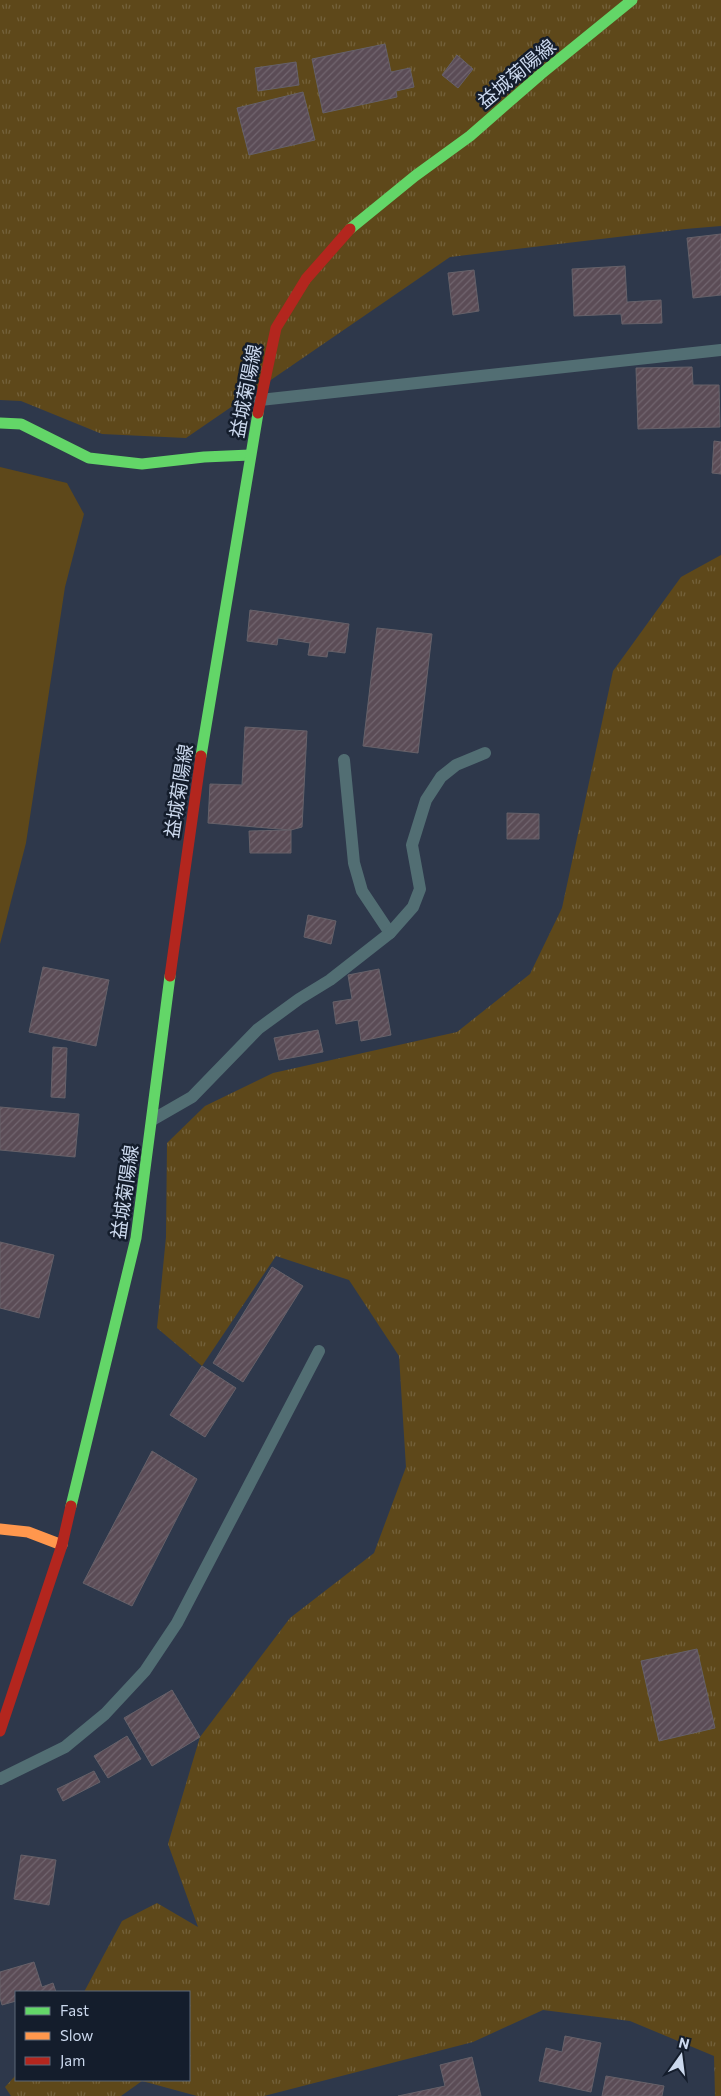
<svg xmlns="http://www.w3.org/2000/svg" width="721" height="2096" viewBox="0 0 721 2096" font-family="Commissioner,'Noto Sans JP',sans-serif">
  <defs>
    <pattern id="park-tufts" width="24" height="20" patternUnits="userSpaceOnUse" patternTransform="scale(1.25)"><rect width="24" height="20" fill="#5e481a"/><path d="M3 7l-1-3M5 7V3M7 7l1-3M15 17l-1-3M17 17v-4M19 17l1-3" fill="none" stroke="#74623c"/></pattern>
    <pattern id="building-hatch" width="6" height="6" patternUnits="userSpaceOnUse" patternTransform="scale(1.25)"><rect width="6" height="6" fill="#5b4c56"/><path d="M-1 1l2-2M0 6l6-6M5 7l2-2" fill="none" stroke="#71656f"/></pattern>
  </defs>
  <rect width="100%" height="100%" fill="#2e384b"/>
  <g fill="url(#park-tufts)">
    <polygon points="0,0 721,0 721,226 685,229 450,257 186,438 102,434 21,401 0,400"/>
    <polygon points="721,555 721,2096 715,2096 714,2056 630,2021 543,2010 473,2042 264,2096 197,2096 142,2081 121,2096 11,2096 5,2087 16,2075 16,2080 189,2080 189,1992 84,1992 122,1921 157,1903 198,1927 168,1844 200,1737 290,1618 374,1553 406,1467 399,1356 349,1280 276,1256 202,1366 157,1328 166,1237 167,1143 205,1106 273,1073 457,1032 530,974 562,908 613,671 681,577"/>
  </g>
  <polygon fill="#5e481a" points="0,467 67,483 84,514 65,587 26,843 0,944"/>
  <g fill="url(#building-hatch)" stroke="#666169">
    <polygon points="385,44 391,72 410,68 414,87 396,91 397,97 323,113 312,59"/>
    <polygon points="457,55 473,69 458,88 442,75"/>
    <polygon points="296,62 299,85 258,91 255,68"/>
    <polygon points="303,92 315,140 249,155 237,108"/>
    <polygon points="721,234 721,295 693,298 687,238"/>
    <polygon points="625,266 627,302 661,300 662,323 622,324 621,314 574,316 572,269"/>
    <polygon points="474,270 479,311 453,315 448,273"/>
    <polygon points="692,367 693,385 719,385 720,427 638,429 636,368"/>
    <polygon points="714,441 721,442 721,474 712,473"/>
    <polygon points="250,610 349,624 345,653 328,651 327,657 308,655 310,643 278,638 277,645 247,641"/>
    <polygon points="377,628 432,634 418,753 363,746"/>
    <polygon points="245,727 307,731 302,827 291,830 208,823 210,784 242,785"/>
    <polygon points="507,813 539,814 539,839 507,839"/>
    <polygon points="291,830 291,853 250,853 249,831"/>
    <polygon points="308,915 336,921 331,944 304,937"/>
    <polygon points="43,967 109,980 96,1046 29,1032"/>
    <polygon points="379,969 391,1035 361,1041 358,1020 336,1024 333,1002 352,999 348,975"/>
    <polygon points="318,1030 323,1052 279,1060 274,1038"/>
    <polygon points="53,1047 67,1048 65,1098 51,1097"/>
    <polygon points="0,1107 79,1114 75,1157 0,1150"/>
    <polygon points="0,1242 54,1255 39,1318 0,1308"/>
    <polygon points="272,1267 303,1286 243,1382 213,1363"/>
    <polygon points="202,1366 236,1388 205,1437 170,1415"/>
    <polygon points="152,1451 197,1479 132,1606 83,1583"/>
    <polygon points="697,1649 715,1728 659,1741 641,1661"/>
    <polygon points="172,1690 200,1737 152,1766 124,1718"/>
    <polygon points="127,1736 141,1759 108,1778 94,1756"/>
    <polygon points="94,1771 100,1782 63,1801 57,1789"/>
    <polygon points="21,1855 56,1860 49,1905 14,1899"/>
    <polygon points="34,1962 42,1987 53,1983 56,1992 16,1992 16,2001 2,2005 0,1998 0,1972"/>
    <polygon points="565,2036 601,2043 591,2092 539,2081 546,2048 562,2052"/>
    <polygon points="472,2057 481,2096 398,2096 445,2086 440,2065"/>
    <polygon points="606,2076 664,2086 662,2096 602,2096"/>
  </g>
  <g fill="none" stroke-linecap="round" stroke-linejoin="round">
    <g stroke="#526e73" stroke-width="12">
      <polyline points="260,400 721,350"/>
      <polyline points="344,760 354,863 362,891 390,933"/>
      <polyline points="152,1120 192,1097 258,1029 299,999 330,980 390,933 413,907 420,889 412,845 426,800 441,777 456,765 485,753"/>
      <polyline points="0,1779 65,1747 105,1714 145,1671 177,1623 319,1351"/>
    </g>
    <g stroke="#63d668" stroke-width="11">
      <polyline points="350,229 415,176 470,136 541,74 632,0"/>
      <polyline points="0,423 21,424 89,458 142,464 204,457 250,455"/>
      <polyline points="201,756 258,413"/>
      <polyline points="71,1506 136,1238 170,976"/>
    </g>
    <polyline stroke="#ff974d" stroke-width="11" points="0,1529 28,1532 62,1545"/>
    <g stroke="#b3261e" stroke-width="11">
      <polyline points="258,413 276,328 306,279 350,229"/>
      <polyline points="170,976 201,756"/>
      <polyline points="0,1731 62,1545 71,1506"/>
    </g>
  </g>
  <g text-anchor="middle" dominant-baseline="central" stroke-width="5" stroke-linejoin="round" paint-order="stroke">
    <g font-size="19" fill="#cbd8ed" stroke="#141d2c">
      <text transform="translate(516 73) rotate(-40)">益城菊陽線</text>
      <text transform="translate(245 391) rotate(-79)">益城菊陽線</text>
      <text transform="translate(178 791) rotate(-81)">益城菊陽線</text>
      <text transform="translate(124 1192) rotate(-82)">益城菊陽線</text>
    </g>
  </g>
  <rect x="15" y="1991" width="175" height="90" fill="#141d2c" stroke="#5d6879"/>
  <rect x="25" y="2007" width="25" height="8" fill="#63d668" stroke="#5d6879"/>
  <text x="60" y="2016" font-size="15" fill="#cbd8ed">Fast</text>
  <rect x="25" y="2032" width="25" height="8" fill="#ff974d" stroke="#5d6879"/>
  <text x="60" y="2041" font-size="15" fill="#cbd8ed">Slow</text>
  <rect x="25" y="2057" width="25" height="8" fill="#b3261e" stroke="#5d6879"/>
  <text x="60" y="2066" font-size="15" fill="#cbd8ed">Jam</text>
  <g transform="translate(681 2056) rotate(14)" stroke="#141d2c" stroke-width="4" paint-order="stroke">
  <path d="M0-4L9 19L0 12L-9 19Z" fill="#cbd8ed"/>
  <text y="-8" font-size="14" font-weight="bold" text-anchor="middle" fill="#cbd8ed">N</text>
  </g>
</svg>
